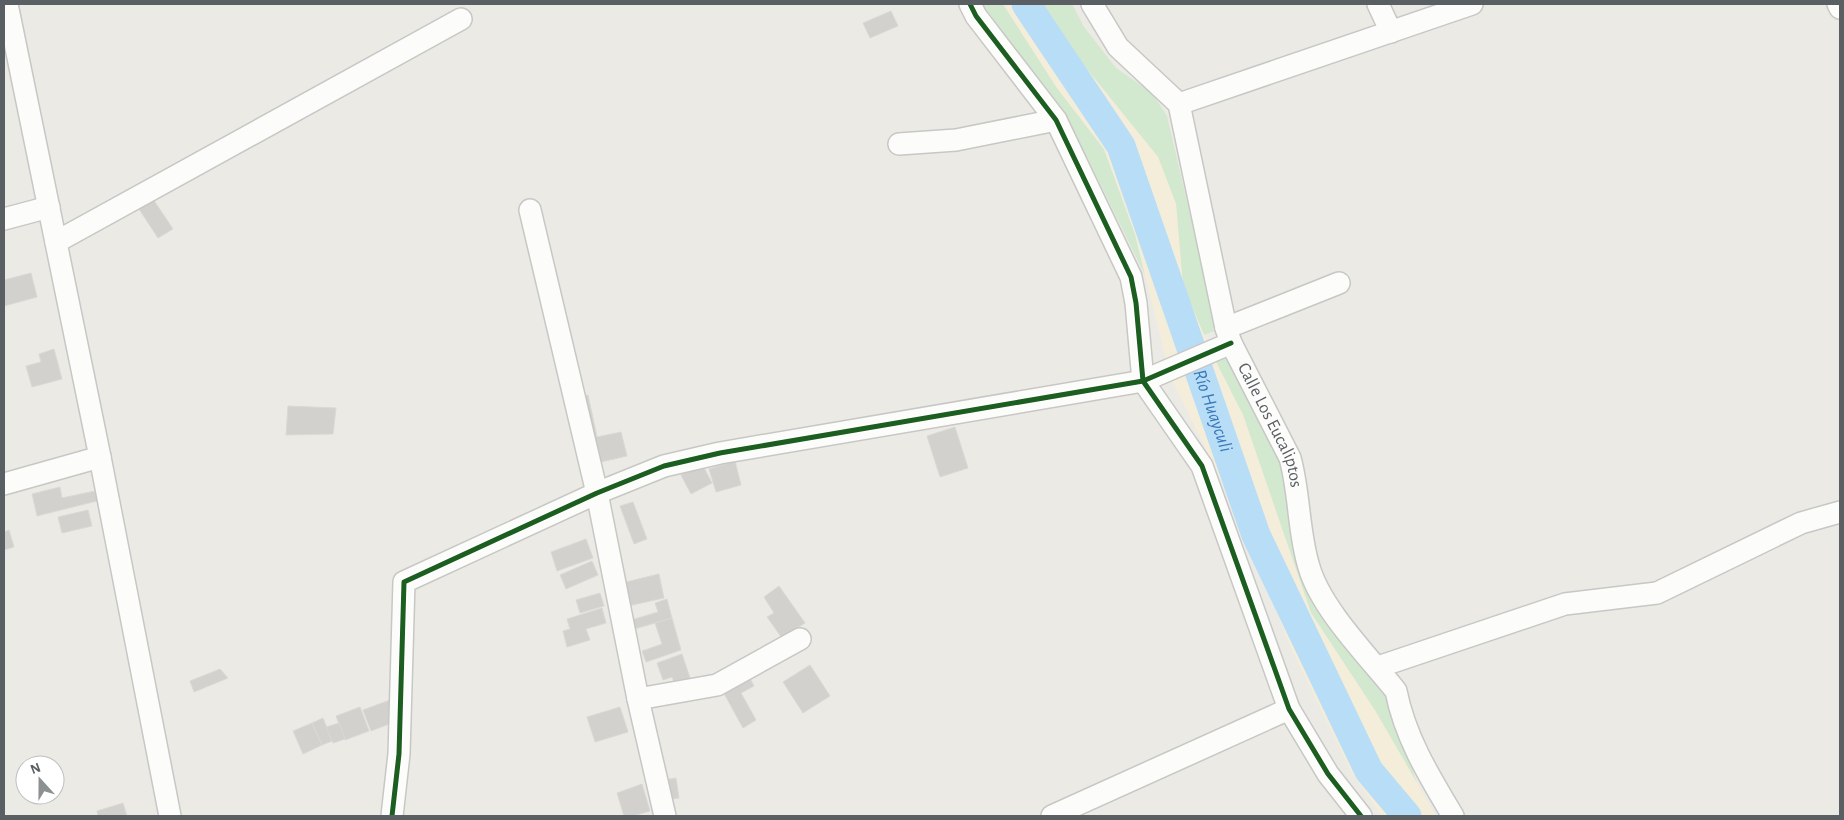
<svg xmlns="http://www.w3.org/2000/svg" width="1844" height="820" viewBox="0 0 1844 820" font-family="'Alegreya Sans',sans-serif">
  <rect width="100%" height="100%" fill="#ebeae5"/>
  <g fill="#d2e8cf">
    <polygon points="982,4 1003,4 1057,88 1104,149 1135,234 1145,275 1087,157 1040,82"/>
    <polygon points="1040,4 1072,4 1084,27 1116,68 1152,93 1167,116 1217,330 1204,335 1183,286 1176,204 1158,157 1052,26"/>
    <polygon points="1225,356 1283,461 1301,559 1387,695 1417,783 1376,712 1311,613 1243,415 1214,358"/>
  </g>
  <polygon fill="#f4edd9" points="1003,4 1040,4 1052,26 1158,157 1176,204 1183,286 1214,358 1243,415 1311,613 1376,712 1436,816 1382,816 1352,773 1290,646 1242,523 1170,376 1135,234 1104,149 1057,88"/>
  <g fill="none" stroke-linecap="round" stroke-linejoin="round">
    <path stroke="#b7ddf7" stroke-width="29" id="s1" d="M1026,4L1121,146L1256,535L1369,771L1407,816"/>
  </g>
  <g fill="#d2d1ce" stroke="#dad9d4">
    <polygon points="891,11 898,26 870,38 863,23"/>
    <polygon points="151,196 173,229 158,238 137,206"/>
    <polygon points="31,273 37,297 4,306 4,280"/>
    <polygon points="54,349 62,379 32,387 26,366 41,362 39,354"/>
    <polygon points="588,395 597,437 621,432 627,456 592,464 578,397"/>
    <polygon points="288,406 336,408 333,434 286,435"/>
    <polygon points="955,427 968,468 940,477 927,436"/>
    <polygon points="735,461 741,485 716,492 709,469"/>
    <polygon points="702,464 712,483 691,494 681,475"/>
    <polygon points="60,487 62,498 95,491 97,501 37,516 32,494"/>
    <polygon points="633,502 647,539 634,544 620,506"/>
    <polygon points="88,510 92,526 62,533 58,517"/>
    <polygon points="9,530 14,547 4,550 4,532"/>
    <polygon points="586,539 593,558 557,571 551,552"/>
    <polygon points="592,561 598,575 566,589 560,575"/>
    <polygon points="659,574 664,598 628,606 622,583"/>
    <polygon points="779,586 805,623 782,638 767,617 774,613 764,597"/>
    <polygon points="600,593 604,606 580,613 576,600"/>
    <polygon points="667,599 672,618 631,630 628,621 658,612 655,603"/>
    <polygon points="602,608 606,623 586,629 590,640 567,647 563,631 570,629 567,619"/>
    <polygon points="672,618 681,650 646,662 642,651 662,644 655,623"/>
    <polygon points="682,654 691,681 676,686 672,677 663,680 657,663"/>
    <polygon points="810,665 830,696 803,713 783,682"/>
    <polygon points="220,669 228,678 194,692 190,681"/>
    <polygon points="747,673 754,686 741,693 756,720 743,728 721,688"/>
    <polygon points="390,700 389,724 371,731 363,710"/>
    <polygon points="360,707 369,731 345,740 336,716"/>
    <polygon points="620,707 628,732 595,742 587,717"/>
    <polygon points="323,718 332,741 322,745 312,723"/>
    <polygon points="312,723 322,745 303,754 293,731"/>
    <polygon points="339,723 345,739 333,743 326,727"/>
    <polygon points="676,778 679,798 667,800 664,780"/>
    <polygon points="642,784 650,811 633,816 624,816 617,793"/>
    <polygon points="123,803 127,816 98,816 97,811"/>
  </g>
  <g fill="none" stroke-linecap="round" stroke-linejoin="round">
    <g stroke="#c7c7c6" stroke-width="24">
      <g id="minor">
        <polyline points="7,4 100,457 170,816"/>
        <polyline points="970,4 976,16 1056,120 1131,277 1136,303 1143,381 1202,466 1289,709 1328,774 1361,816"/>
        <path id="s2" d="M1092,4L1118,47L1179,104L1226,328L1231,343L1290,458C1300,494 1298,532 1309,567C1321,609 1368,656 1396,691C1405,737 1429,776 1453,816"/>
        <polyline points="1378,4 1391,32"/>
        <polyline points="1838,4 1840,8"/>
        <polyline points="1179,104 1472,4"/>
        <polyline points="899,144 956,140 1056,120"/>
        <polyline points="530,210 597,493 638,699 665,816"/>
        <polyline points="4,219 49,207"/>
        <polyline points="56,242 461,19"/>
        <polyline points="1226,328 1339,283"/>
        <polyline points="4,484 100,457"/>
        <polyline points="1378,667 1565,604 1657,593 1801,523 1840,512"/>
        <polyline points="638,699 717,685 800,639"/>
        <polyline points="392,816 399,754 404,582 597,493 664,466 720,453 1143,381 1231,343"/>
        <polyline points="1052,816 1289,709"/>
      </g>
    </g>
    <use href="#minor" stroke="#fcfcfb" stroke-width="21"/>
    <g stroke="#fff" stroke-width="8">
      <g id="cycleway">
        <polyline points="970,4 976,16 1056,120 1131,277 1136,303 1143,381 1202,466 1289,709 1328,774 1361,816"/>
        <polyline points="392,816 399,754 404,582 597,493 664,466 720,453 1143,381 1231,343"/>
      </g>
    </g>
    <use href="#cycleway" stroke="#1b5e20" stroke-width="5"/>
  </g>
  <g text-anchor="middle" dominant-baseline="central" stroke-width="5" stroke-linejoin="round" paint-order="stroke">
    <g font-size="18" fill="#5a5f64" stroke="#fff">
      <text stroke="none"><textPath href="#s2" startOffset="470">Calle Los Eucaliptos</textPath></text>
    </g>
    <g font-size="19" font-style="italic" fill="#3978b7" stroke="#fff">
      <text stroke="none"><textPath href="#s1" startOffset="451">Río Huayculi</textPath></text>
    </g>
  </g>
  <rect width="1844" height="820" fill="none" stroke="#5a5f64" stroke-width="10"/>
  <g transform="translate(40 780) rotate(339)"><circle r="24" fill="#ffffff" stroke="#bdbfc1"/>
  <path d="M0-4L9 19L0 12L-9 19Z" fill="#8d9091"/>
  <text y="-8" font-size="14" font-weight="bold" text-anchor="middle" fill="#5a5f64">N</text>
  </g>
</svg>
